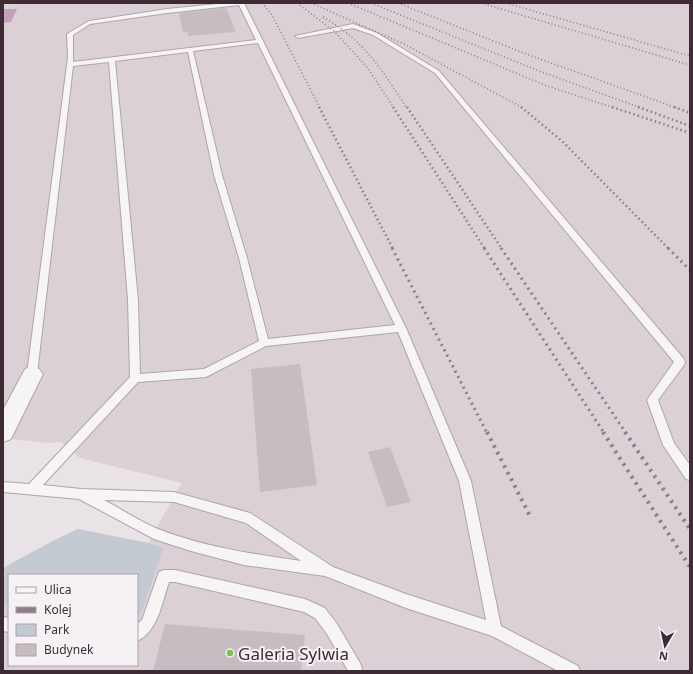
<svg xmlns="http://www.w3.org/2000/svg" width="693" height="674" viewBox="0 0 693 674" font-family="'Noto Sans',sans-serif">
  <rect width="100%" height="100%" fill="#e9e2e6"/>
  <path fill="#dad0d5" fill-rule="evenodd" d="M21,3H690V671H3V568L53,541L78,529L148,543L182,483L80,458L61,442L49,443L3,438V5ZM9,575H137V665H9Z"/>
  <polygon fill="#c4cad2" points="78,529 148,543 163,548 142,611 137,615 137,575 9,575 9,605 3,604 3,568 53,541"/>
  <polygon fill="#c5a0b9" points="4,9 17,9 11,22 3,23"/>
  <g fill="#c8bcc3">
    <polygon points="226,8 236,32 189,36 187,32 183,32 179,13"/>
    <polygon points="300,364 317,485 260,492 251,369"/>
    <polygon points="390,447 411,502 387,507 368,452"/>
    <polygon points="165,624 305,635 301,671 153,671"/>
  </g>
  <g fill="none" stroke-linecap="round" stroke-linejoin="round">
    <g stroke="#afa4aa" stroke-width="2">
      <g id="service">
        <path d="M227,3H244L406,328L471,481L501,626L578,666L580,671H558L492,636L406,608L325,576L244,565L191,551L154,539L79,499L3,492V482L29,484L130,377L128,300L109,62L73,66L37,374L36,377H28L27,374L68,57L67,34L89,21L167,9ZM239,5L256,40L73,62V35L90,24L167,13ZM258,43L395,325L268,339L247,258L222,175L193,51ZM188,52L214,175L239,258L259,341L204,369L140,374L138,300L115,61ZM398,332L459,481L486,620L406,594L333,567L250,513L174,492L81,489L43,485L138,382L206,377L266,346ZM104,500L174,502L246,523L301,561C253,554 204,547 158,529C139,521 121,509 104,500Z"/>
        <polygon points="353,24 377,33 439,71 684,359 685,362 684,365 658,400 674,443 690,465 690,480 686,479 663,445 647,400 674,362 435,73 373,35 353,28 298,38 295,36"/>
        <path d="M164,570H175L305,599L325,608L337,624L360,663L362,668L361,671H347V669L327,634L315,618L304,612L175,582H169C162,602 158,632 137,641V624L142,620L159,572Z"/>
        <polygon points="3,617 9,618 9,632 3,631"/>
      </g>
    </g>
    <g stroke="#afa4aa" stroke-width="2">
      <polygon id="minor" points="32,366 39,369 43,374 11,439 3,442 3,410 25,369"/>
    </g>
    <use href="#service" fill="#f7f4f6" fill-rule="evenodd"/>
    <use href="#minor" fill="#f7f4f6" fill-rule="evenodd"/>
    <g stroke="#917d88" stroke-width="1.5" stroke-dasharray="1 2.5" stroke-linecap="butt">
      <polyline points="262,3 272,15 320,108"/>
      <polyline points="297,3 334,31 367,67 394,108"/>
      <polyline points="311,3 404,44 523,108"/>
      <polyline points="348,3 547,86 615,108"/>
      <polyline points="371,3 539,71 641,108"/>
      <polyline points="398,3 526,54 677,108"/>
      <polyline points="481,3 690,65"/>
      <polyline points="506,3 690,56"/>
      <path d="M323,17C365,41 381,69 407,108"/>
    </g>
    <g stroke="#917d88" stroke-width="2.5" stroke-dasharray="1.5 3" stroke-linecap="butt">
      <polyline points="319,107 393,249"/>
      <polyline points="393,107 485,249"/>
      <polyline points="407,107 502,249"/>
      <polyline points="521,107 562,141 669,249"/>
      <polyline points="612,107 690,133"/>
      <polyline points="638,107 690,126"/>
      <polyline points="674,107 690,113"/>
    </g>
    <g stroke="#917d88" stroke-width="3" stroke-dasharray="2 4" stroke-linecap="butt">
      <polyline points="392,248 487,433"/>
      <polyline points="484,248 604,433"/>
      <polyline points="501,248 626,433"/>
      <polyline points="668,248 690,270"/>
    </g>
    <g stroke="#917d88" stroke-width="4" stroke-dasharray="2.5 5" stroke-linecap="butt">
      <polyline points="487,432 531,518"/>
      <polyline points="603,432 690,567"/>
      <polyline points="625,432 690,529"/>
    </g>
  </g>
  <circle fill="#78c153" stroke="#f6f1f4" stroke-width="1.5" cx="230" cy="653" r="4"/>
  <g text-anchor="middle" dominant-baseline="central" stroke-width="4" stroke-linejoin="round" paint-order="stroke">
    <g font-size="17" fill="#3f2b36" stroke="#f6f1f4" text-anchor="start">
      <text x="238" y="653">Galeria Sylwia</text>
    </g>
  </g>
  <rect width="693" height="674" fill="none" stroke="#3f2b36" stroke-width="8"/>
  <rect x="8" y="574" width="130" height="92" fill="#f6f1f4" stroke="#ada2a8"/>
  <rect x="16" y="587" width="20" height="6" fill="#f7f4f6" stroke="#ada2a8"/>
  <text x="44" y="594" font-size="12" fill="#3f2b36">Ulica</text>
  <rect x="16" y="607" width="20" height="6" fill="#917d88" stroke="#ada2a8"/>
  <text x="44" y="614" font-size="12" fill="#3f2b36">Kolej</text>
  <rect x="16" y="624" width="20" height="12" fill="#c4cad2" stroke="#ada2a8"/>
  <text x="44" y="634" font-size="12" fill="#3f2b36">Park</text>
  <rect x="16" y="644" width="20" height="12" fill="#c8bcc3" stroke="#ada2a8"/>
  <text x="44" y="654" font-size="12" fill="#3f2b36">Budynek</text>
  <g transform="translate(665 646) rotate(189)" stroke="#f6f1f4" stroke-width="3" paint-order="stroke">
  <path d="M0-3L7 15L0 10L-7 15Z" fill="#3f2b36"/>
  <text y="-6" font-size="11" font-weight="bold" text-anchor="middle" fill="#3f2b36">N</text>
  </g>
</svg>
